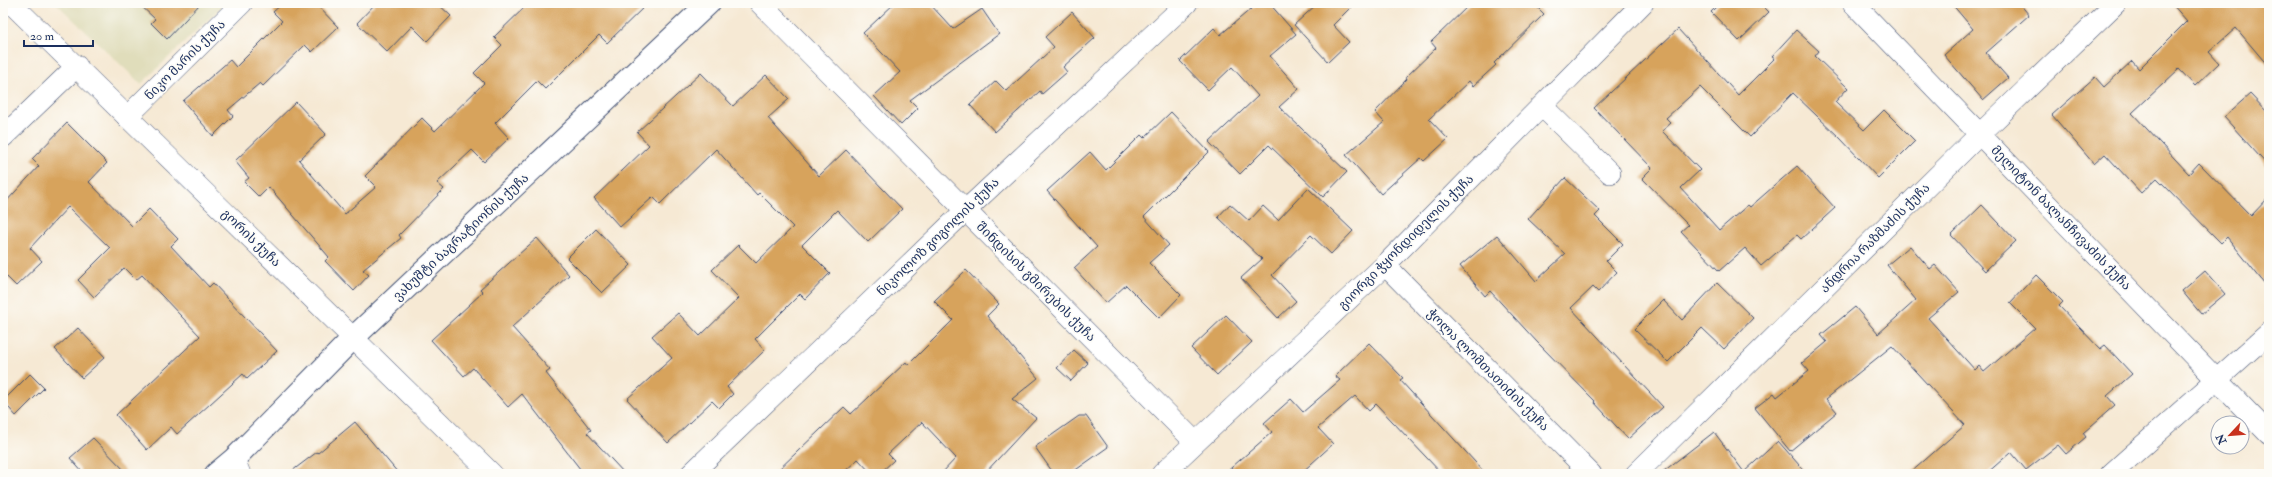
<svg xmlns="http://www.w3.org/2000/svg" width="2272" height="477" viewBox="0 0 2272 477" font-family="'IM FELL Double Pica','Noto Serif Georgian',serif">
  <rect width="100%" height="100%" fill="#fdfcf7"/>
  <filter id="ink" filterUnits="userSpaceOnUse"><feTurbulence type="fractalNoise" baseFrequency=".025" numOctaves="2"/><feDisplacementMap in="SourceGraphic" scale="8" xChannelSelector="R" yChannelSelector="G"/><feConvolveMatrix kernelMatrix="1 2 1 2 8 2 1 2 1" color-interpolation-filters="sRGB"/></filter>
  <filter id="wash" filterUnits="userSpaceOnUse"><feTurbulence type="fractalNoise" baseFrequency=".012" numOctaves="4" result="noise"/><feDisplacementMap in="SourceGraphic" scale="16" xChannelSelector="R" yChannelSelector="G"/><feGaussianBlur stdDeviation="0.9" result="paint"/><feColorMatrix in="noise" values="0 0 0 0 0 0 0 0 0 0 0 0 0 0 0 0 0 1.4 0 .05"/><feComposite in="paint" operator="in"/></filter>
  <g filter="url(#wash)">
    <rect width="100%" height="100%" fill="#f6e9d4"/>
    <polygon fill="#e0ddbb" points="56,3 225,3 141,84"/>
    <g id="blocks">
      <g fill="#d7a35b">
        <polygon points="138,3 201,3 167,39 151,23 155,19"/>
        <polygon points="283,3 315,3 338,27 312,52 305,45 263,86 260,83 228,110 233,116 213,136 183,101 230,60 236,67 282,21 273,12"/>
        <polygon points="376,3 437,3 451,16 427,41 412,26 387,52 357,23"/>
        <polygon points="529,3 648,3 607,43 599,35 545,89 537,81 495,123 509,138 484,162 472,150 437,183 444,189 399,235 401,238 363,270 369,275 354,291 325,261 329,257 269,187 259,197 244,182 249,178 235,161 296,102 326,134 299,160 345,214 376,187 365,176 422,118 435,131 484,83 474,73 502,45 494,37"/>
        <polygon points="895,3 929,3 953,29 982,9 999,34 910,100 918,108 901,125 874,96 900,72 863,33"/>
        <polygon points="1258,3 1269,3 1296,34 1270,56 1299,89 1279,107 1347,172 1323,197 1269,145 1240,174 1209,142 1258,96 1232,67 1208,90 1180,61 1214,28 1220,35"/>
        <polygon points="1318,3 1355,3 1333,25 1349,42 1328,62 1294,25"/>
        <polygon points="1471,3 1533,3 1544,14 1494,63 1496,65 1473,86 1469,81 1429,119 1448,139 1424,161 1421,158 1381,194 1346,155 1384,122 1375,112 1407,79 1406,77 1436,48 1431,42"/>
        <polygon points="1720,3 1760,3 1769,12 1739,41 1711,12"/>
        <polygon points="1951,3 2019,3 2029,15 1986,53 2008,78 1983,100 1944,55 1973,29"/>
        <polygon points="2171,3 2269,3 2269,67 2236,28 2209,52 2219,63 2195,86 2179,69 2132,113 2189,174 2199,163 2251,216 2269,197 2269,289 2227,237 2221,243 2157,178 2141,193 2105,154 2094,164 2052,115 2095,77 2104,87 2132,61 2139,69 2187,21"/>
        <polygon points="1072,12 1095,38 1063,67 1067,72 1042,94 1040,91 995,132 970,105 996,81 1006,91 1054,47 1045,37"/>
        <polygon points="1678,29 1738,95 1775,58 1772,56 1796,30 1819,51 1815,56 1848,88 1835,102 1864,130 1884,110 1915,141 1878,178 1840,138 1793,93 1750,137 1700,87 1666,118 1671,123 1662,131 1700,170 1681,188 1719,230 1748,205 1750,207 1797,166 1835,208 1801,239 1797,235 1761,266 1745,248 1719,271 1681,231 1688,225 1642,178 1652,168 1594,108"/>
        <polygon points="701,73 733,106 766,75 789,99 768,118 819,176 846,150 902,209 868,242 837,210 802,245 830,273 805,299 800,294 755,339 765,350 727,387 733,394 719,408 712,401 668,443 627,399 672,358 652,336 678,313 700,336 739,298 712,270 738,245 756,263 793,227 759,193 757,195 716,149 660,204 653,197 620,227 594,198 649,145 637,132"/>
        <polygon points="2250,94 2269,114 2269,167 2224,117"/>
        <polygon points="1171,112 1209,152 1144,217 1169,245 1149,263 1181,295 1159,318 1126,285 1106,303 1074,268 1097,247 1047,191 1090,152 1106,170 1141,135 1144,138"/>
        <polygon points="67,123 107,163 89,182 132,226 149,209 178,239 171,246 209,287 213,283 277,351 247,379 243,374 177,434 171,427 147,450 116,415 200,336 142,275 136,280 124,268 94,297 78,280 110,248 68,207 30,248 42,261 16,286 3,273 3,205 39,166 32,159"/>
        <polygon points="1565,178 1600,211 1595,216 1623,244 1606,261 1617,272 1598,292 1593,287 1571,308 1663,407 1628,439 1594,402 1595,401 1537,342 1490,291 1485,296 1460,266 1497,235 1536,281 1565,254 1528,219"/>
        <polygon points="1308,188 1353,231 1331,254 1311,235 1272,275 1296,301 1278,318 1241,278 1262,259 1218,217 1230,204 1249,221 1263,206 1278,220"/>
        <polygon points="1982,205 2016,241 1985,271 1951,235"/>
        <polygon points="596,229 631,265 602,293 567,258"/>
        <polygon points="537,238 569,275 512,327 550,370 546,373 591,430 587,433 625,474 584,474 522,394 508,407 473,368 464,376 431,340 483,292 480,289"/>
        <polygon points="1910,246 1930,269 1935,265 1959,292 1928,318 1975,370 1979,366 1984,372 2035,328 2010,303 2036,275 2063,302 2059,306 2100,349 2105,345 2132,374 2107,396 2115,405 2083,433 2086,437 2066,454 2058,445 2026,470 2011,452 1986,474 1909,474 1965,425 1892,346 1826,399 1837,412 1790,451 1755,408 1774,393 1777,397 1809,371 1802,363 1827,342 1821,335 1855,307 1878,334 1916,300 1887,265"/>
        <polygon points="966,270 999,304 987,316 1038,378 1012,399 1036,418 984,474 941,474 956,458 922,422 888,454 894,460 879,474 872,474 858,459 842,474 774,474 844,407 851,414 906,362 908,365 953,320 934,301"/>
        <polygon points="2205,271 2225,294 2201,314 2182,291"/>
        <polygon points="1717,283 1753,318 1724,349 1702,328 1668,362 1634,329 1663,300 1682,320"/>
        <polygon points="1226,315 1252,342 1217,375 1191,348"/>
        <polygon points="78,328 105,357 82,378 55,349"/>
        <polygon points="1369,343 1403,378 1400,380 1486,474 1442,474 1376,404 1369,411 1355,396 1318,428 1333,444 1300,474 1224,474 1272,432 1264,423 1291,399 1303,412 1340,380 1335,376"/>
        <polygon points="1074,350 1088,363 1071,381 1057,368"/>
        <polygon points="30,374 44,388 16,416 3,401"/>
        <polygon points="1079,416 1086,416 1108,447 1070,474 1054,474 1035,447"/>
        <polygon points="355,422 399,474 288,474 317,452 318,453"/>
        <polygon points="1714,432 1744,472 1778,441 1807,474 1660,474"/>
        <polygon points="93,438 128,474 84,474 70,458"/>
      </g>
    </g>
  </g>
  <g filter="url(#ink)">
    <use href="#blocks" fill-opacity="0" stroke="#3c4b70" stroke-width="1"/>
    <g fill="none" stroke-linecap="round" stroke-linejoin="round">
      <g stroke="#3c4b70" stroke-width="22">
        <g id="street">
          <polyline points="11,3 492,474"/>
          <polyline points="760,3 1195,442"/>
          <polyline points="1853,3 2269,434"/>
          <polyline points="1542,106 1610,173"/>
          <polyline points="127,117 242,3"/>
          <polyline points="3,137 77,66"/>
          <polyline points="1385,265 1591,474"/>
          <polyline points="234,459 240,474"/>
          <polyline points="691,474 965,211 1187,3"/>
          <polyline points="1162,474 1385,265 1643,3"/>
          <polyline points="1636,474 1980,134 2116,3"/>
          <polyline points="2111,474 2269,333"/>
        </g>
      </g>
      <g stroke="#3c4b70" stroke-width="24">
        <polyline id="secondary" points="216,474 234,459 353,338 709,3"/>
      </g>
      <use href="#street" stroke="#fff" stroke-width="21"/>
      <use href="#secondary" stroke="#fff" stroke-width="22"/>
    </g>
  </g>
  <g text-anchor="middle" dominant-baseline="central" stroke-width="3.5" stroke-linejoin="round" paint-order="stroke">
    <g font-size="13" fill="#1b2f5e" stroke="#fdfcf7">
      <text transform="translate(185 60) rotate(-45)">ნიკო მარის ქუჩა</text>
      <text transform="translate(2061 218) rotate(46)">მელიტონ ბალანჩივაძის ქუჩა</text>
      <text transform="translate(461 237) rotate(-43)">ვახუშტი ბაგრატიონის ქუჩა</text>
      <text transform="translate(938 237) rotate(-44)">ნიკოლოზ გოგოლის ქუჩა</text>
      <text transform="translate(251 238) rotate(44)">გორის ქუჩა</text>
      <text transform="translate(1875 238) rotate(-45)">ანდრია რაზმაძის ქუჩა</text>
      <text transform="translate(1406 242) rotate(-45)">გიორგი ჭყონდიდელის ქუჩა</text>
      <text transform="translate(1036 282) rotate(45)">შინდისის გმირების ქუჩა</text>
      <text transform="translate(1488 370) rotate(45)">ჭოლა ლომთათიძის ქუჩა</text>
    </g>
  </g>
  <rect width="2272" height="477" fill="none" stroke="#fdfcf7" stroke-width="16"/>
  <g transform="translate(2230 435) rotate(244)"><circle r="19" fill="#fdfcf7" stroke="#a3aaba"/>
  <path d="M0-3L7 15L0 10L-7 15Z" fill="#c8321e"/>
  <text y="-6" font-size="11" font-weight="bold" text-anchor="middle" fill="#1b2f5e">N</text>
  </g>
  <path d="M24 40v6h69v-6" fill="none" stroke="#1b2f5e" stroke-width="2"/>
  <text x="30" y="40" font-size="12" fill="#1b2f5e" stroke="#fdfcf7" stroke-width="3" paint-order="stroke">20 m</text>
</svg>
